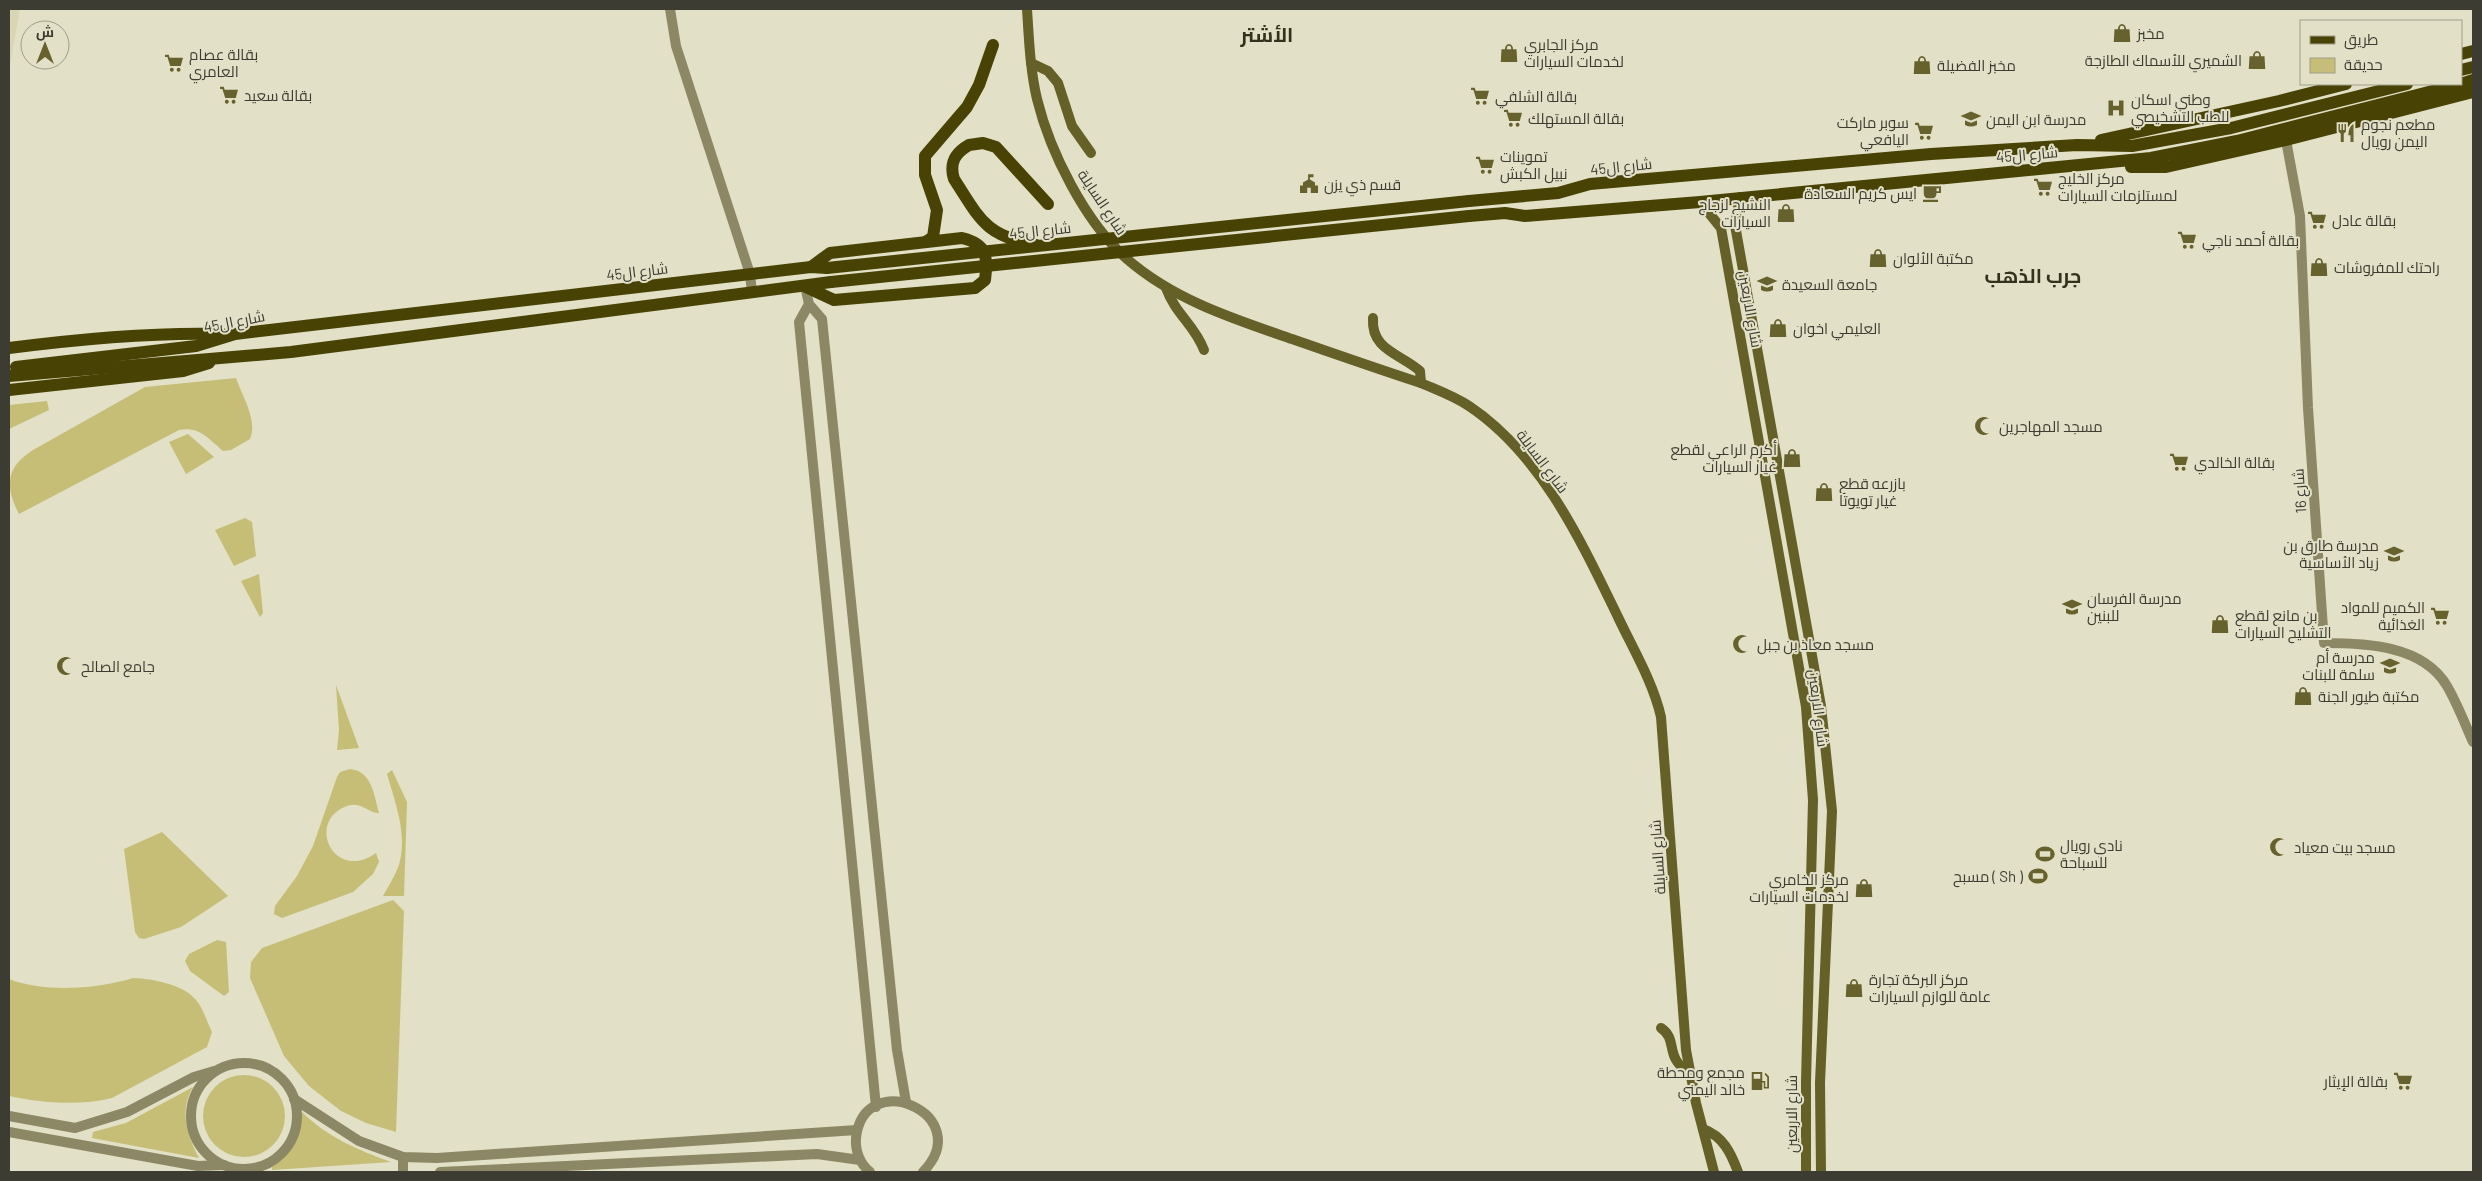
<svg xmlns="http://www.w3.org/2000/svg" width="2482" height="1181" viewBox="0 0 2482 1181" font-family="Barlow,Cairo,sans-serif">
  <rect width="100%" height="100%" fill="#e2e0c6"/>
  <polygon fill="#dad6b5" points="9,9 20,9 9,72"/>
  <g fill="#c6be76">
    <path d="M236,378C242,396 258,420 250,439L231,450L223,451C208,438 199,426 179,430L19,514C5,486 5,468 33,450L145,387Z"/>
    <polygon points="47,401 49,410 9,429 9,405"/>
    <polygon points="188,434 214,457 186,474 169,442"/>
    <polygon points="245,518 252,522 256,556 234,566 215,530"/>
    <polygon points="259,574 263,613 260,617 241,581"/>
    <polygon points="336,685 359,748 337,750 339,730"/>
    <path d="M350,769C372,771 374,795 379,813C369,814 361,801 347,806C305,821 334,883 376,853L379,862L373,874L353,892L282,918L274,914L275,906L297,876L313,846L337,777L340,772Z"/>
    <path d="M392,770L407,802L404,896H383C388,887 395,876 399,865C408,835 395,802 387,774Z"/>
    <polygon points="162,832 228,896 181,927 144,939 139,938 135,932 124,849"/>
    <polygon points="393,900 404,911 396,1132 366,1123 341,1111 309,1086 284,1056 250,978 251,962 262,948"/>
    <polygon points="217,940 226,942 229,992 224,996 190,971 185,961 189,954"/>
    <path d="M133,978C153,979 183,984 196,1000C203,1008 207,1022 212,1032L207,1047L112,1098C79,1106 42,1103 9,1096V979C44,993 98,989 133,978Z"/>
    <circle cx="244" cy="1116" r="41"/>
    <path d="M193,1087C179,1110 187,1135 199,1158L92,1138L93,1132L126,1123Z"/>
    <path d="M302,1112C327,1137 358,1150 391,1162L272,1170V1165C291,1151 299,1136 302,1112Z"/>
  </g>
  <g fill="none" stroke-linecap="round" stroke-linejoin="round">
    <g stroke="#8c8865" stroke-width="10">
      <polyline points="670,9 676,46 750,274 752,293"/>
      <path d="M2286,140L2300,216L2308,408L2324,643C2365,643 2423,645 2447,686C2457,703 2465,724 2473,742"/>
      <polyline points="805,286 809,304 822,319 897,1050 906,1102"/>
      <polyline points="809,304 799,322 876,1107"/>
      <circle cx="244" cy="1116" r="53"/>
      <polyline points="294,1099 359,1141 403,1157 437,1158 857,1130"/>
      <polyline points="9,1116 75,1128 127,1112 194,1077 214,1071"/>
      <polyline points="9,1132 198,1166 224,1165"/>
      <polyline points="403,1157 403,1172"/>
      <polyline points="440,1172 817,1154 860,1160"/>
      <path d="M870,1172C860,1164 855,1151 856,1138C864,1065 978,1115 923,1172"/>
    </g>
    <g stroke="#655f28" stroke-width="10">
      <path d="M1027,9C1029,39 1030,69 1037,99C1050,152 1085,222 1127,259C1174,300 1234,319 1292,339C1335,354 1378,369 1421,383C1437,390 1454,396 1469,406C1541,454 1581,541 1618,617C1633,649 1653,682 1661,717L1686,1050L1696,1103L1714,1172"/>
      <polyline points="1031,63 1048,71 1058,83 1072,126 1091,153"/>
      <polyline points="1740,197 1735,225 1821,706 1832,811 1820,1083 1821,1172"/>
      <polyline points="1700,202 1721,228 1806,707 1813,800 1806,1082 1806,1172"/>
      <path d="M1166,288C1176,315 1194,324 1204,350"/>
      <path d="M1373,318C1371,350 1399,353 1420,371L1421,383"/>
      <path d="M1661,1028C1679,1040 1663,1057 1690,1073"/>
      <path d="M1703,1129C1723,1136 1731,1153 1738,1172"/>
    </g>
    <g stroke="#484204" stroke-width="12">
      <polyline points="2461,54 2473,51"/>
      <polyline points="2461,70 2473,67"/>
      <polyline points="2461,84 2473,80"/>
      <polyline points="2101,140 2279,101 2346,84"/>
      <polyline points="2131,167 2166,167 2286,140 2473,92"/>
      <polyline points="1469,201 1558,193 1590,184 1931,154 2077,145 2132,146 2231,128 2407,84"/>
      <polyline points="1469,216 1505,213 1525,216 1700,202 2151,158 2237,141 2460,84"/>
      <polyline points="927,241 933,237 937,210 925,175 925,156 967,107 979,85 993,45"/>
      <path d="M1036,245C985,236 980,219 954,179C949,163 955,153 969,145L983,143L996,147L1048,204"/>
      <path d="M806,287L834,300L975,288L985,280C988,256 987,244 962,238L830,253L811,267"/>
      <path d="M9,348C79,339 151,332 222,334"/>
      <polyline points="16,367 196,346 235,334 811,267 827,268"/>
      <polyline points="9,376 291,352 831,282"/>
      <polyline points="9,390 183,371 209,363"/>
    </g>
    <g stroke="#484204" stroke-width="12">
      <polyline points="827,268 1469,201"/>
      <polyline points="831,282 1469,216"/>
    </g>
  </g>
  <defs>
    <g id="shop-bare" transform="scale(1.5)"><path d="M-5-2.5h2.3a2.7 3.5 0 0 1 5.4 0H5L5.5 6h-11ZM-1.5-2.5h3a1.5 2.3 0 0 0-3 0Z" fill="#66612d" stroke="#e2e0c6" stroke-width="2.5" paint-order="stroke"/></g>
    <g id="supermarket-bare" transform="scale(1.5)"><path d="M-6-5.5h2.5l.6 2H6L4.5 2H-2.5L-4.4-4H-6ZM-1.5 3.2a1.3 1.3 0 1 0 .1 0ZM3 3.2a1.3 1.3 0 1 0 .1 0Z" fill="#66612d" stroke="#e2e0c6" stroke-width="2.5" paint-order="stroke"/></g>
    <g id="hospital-bare" transform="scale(1.5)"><path d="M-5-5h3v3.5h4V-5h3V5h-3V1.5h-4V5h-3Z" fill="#66612d" stroke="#e2e0c6" stroke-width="2.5" paint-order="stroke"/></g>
    <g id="school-bare" transform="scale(1.5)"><path d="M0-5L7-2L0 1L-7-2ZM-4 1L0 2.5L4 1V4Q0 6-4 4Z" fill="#66612d" stroke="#e2e0c6" stroke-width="2.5" paint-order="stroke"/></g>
    <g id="restaurant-bare" transform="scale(1.5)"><path d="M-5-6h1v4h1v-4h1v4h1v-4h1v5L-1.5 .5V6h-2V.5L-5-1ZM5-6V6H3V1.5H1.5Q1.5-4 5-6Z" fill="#66612d" stroke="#e2e0c6" stroke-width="2.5" paint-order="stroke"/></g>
    <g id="civic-bare" transform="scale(1.5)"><path d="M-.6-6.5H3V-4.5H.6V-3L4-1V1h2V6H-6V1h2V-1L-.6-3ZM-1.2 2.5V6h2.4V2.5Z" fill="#66612d" stroke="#e2e0c6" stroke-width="2.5" paint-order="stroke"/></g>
    <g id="cafe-bare" transform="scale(1.5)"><path d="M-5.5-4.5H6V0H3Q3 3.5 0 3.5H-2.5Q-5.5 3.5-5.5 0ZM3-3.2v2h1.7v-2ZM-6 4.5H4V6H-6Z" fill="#66612d" stroke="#e2e0c6" stroke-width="2.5" paint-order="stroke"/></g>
    <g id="university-bare" transform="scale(1.5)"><path d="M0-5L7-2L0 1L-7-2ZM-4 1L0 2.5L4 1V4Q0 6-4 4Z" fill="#66612d" stroke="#e2e0c6" stroke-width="2.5" paint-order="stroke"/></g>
    <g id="mosque-bare" transform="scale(1.5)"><path d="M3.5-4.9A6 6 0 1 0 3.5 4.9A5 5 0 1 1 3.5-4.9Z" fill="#66612d" stroke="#e2e0c6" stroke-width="2.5" paint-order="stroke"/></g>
    <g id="stadium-bare" transform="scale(1.5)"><path d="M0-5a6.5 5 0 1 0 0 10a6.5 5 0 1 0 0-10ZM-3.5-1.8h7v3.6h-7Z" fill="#66612d" stroke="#e2e0c6" stroke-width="2.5" paint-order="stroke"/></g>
    <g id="fuel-bare" transform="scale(1.5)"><path d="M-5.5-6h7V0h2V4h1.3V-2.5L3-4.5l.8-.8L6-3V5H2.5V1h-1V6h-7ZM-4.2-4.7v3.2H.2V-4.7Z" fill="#66612d" stroke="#e2e0c6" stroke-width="2.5" paint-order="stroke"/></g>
  </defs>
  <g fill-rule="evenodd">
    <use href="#shop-bare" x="2122" y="33"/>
    <use href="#shop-bare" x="1509" y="53"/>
    <use href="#shop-bare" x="2257" y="60"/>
    <use href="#supermarket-bare" x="174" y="63"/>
    <use href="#shop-bare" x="1922" y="65"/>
    <use href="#supermarket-bare" x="229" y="95"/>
    <use href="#supermarket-bare" x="1480" y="96"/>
    <use href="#hospital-bare" x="2116" y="108"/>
    <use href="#supermarket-bare" x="1513" y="118"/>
    <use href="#school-bare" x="1971" y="119"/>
    <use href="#supermarket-bare" x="1924" y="131"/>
    <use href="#restaurant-bare" x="2346" y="133"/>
    <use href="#supermarket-bare" x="1485" y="165"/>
    <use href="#civic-bare" x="1309" y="184"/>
    <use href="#supermarket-bare" x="2043" y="187"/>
    <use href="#cafe-bare" x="1932" y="193"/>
    <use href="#shop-bare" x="1786" y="213"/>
    <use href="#supermarket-bare" x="2317" y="220"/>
    <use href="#supermarket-bare" x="2187" y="240"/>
    <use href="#shop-bare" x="1878" y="258"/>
    <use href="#shop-bare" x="2319" y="267"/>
    <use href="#university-bare" x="1767" y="284"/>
    <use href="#shop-bare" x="1778" y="328"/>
    <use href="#mosque-bare" x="1984" y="426"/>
    <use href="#shop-bare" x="1792" y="458"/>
    <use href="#supermarket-bare" x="2179" y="462"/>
    <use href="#shop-bare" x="1824" y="492"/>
    <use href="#school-bare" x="2394" y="554"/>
    <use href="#school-bare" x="2072" y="607"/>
    <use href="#supermarket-bare" x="2440" y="616"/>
    <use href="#shop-bare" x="2220" y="624"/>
    <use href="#mosque-bare" x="1742" y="644"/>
    <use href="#mosque-bare" x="66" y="666"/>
    <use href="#school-bare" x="2390" y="666"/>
    <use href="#shop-bare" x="2303" y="696"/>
    <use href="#mosque-bare" x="2279" y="847"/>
    <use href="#stadium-bare" x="2045" y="854"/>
    <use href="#stadium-bare" x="2038" y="876"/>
    <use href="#shop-bare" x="1864" y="888"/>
    <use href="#shop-bare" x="1854" y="988"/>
    <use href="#fuel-bare" x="1760" y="1081"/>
    <use href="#supermarket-bare" x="2403" y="1081"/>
  </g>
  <g text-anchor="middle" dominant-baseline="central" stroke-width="4" stroke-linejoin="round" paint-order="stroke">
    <g font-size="15" fill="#3d3c32" stroke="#e2e0c6" text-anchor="start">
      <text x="2137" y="33">مخبز</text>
      <text x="1524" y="44">مركز الجابري<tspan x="1524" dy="17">لخدمات السيارات</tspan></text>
      <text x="189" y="54">بقالة عصام<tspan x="189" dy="17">العامري</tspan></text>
      <text x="2242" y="60" text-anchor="end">الشميري للأسماك الطازجة</text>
      <text x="1937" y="65">مخبز الفضيلة</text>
      <text x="244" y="95">بقالة سعيد</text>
      <text x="1495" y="96">بقالة الشلفي</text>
      <text x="2131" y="99">وطني اسكان<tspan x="2131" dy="17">للطب التشخيصي</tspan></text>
      <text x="1528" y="118">بقالة المستهلك</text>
      <text x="1986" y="119">مدرسة ابن اليمن</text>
      <text x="1909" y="122" text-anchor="end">سوبر ماركت<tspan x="1909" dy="17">اليافعي</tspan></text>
      <text x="2361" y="124">مطعم نجوم<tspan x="2361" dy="17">اليمن رويال</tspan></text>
      <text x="1500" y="156">تموينات<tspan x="1500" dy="17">نبيل الكبش</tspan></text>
      <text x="2058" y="178">مركز الخليج<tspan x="2058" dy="17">لمستلزمات السيارات</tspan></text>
      <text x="1324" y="184">قسم ذي يزن</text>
      <text x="1917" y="193" text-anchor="end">ايس كريم السعادة</text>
      <text x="1771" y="204" text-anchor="end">النشيح لزجاج<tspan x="1771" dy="17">السيارات</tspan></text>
      <text x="2332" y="220">بقالة عادل</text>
      <text x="2202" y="240">بقالة أحمد ناجي</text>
      <text x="1893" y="258">مكتبة الألوان</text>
      <text x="2334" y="267">راحتك للمفروشات</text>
      <text x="1782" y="284">جامعة السعيدة</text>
      <text x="1793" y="328">العليمي اخوان</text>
      <text x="1999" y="426">مسجد المهاجرين</text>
      <text x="1777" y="449" text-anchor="end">أكرم الراعي لقطع<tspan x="1777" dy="17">غيار السيارات</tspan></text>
      <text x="2194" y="462">بقالة الخالدي</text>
      <text x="1839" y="483">بازرعه قطع<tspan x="1839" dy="17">غيار تويوتا</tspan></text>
      <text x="2379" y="545" text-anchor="end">مدرسة طارق بن<tspan x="2379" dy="17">زياد الأساسية</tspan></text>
      <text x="2087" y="598">مدرسة الفرسان<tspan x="2087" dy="17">للبنين</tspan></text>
      <text x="2425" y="607" text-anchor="end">الكميم للمواد<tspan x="2425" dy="17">الغذائية</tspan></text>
      <text x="2235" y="615">بن مانع لقطع<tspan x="2235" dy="17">التشليح السيارات</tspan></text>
      <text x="1757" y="644">مسجد معاذ بن جبل</text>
      <text x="2375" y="657" text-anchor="end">مدرسة أم<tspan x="2375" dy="17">سلمة للبنات</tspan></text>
      <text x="81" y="666">جامع الصالح</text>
      <text x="2318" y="696">مكتبة طيور الجنة</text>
      <text x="2060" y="845">نادي رويال<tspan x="2060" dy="17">للسباحة</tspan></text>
      <text x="2294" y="847">مسجد بيت معياد</text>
      <text x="2023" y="876" text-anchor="end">مسبح ( Sh )</text>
      <text x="1849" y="879" text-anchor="end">مركز الخامري<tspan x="1849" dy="17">لخدمات السيارات</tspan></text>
      <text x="1869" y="979">مركز البركة تجارة<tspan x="1869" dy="17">عامة للوازم السيارات</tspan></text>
      <text x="1745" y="1072" text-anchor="end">مجمع ومحطة<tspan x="1745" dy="17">خالد اليمني</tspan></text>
      <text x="2388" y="1081" text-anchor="end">بقالة الإيثار</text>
    </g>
    <g font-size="15" fill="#3d3c32" stroke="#e2e0c6">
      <text transform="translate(2027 154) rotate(-5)">شارع ال45</text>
      <text transform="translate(1621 166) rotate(-6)">شارع ال45</text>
      <text transform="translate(1103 202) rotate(56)">شارع السايلة</text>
      <text transform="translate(1040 230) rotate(-6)">شارع ال45</text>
      <text transform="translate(637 271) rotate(-7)">شارع ال45</text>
      <text transform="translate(1751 309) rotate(80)">شارع الاربعين</text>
      <text transform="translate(234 321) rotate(-11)">شارع ال45</text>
      <text transform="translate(1543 461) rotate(53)">شارع السايلة</text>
      <text transform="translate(2299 491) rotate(-94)">شارع 16</text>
      <text transform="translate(1819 708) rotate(83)">شارع الاربعين</text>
      <text transform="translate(1657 857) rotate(-94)">شارع السايلة</text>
      <text transform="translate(1791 1114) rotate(-90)">شارع الاربعين</text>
    </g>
    <g font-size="20" font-weight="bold" fill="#34321d" stroke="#e2e0c6">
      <text x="1267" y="34">الأشتر</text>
      <text x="2033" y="275">جرب الذهب</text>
    </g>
  </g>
  <rect width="2482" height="1181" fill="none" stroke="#3d3c32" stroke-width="20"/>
  <rect x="2300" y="20" width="162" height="65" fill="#e2e0c6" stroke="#a09e8b"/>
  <rect x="2310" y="36" width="25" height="8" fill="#484204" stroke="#a09e8b"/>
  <text x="2344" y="45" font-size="15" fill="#3d3c32">طريق</text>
  <rect x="2310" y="58" width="25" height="15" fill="#c6be76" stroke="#a09e8b"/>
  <text x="2344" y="70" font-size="15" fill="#3d3c32">حديقة</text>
  <g transform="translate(45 45)"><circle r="24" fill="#e2e0c6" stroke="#a09e8b"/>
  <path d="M0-4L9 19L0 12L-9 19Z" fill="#66612d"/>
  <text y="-8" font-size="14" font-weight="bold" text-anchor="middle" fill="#3d3c32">ش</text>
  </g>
</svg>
